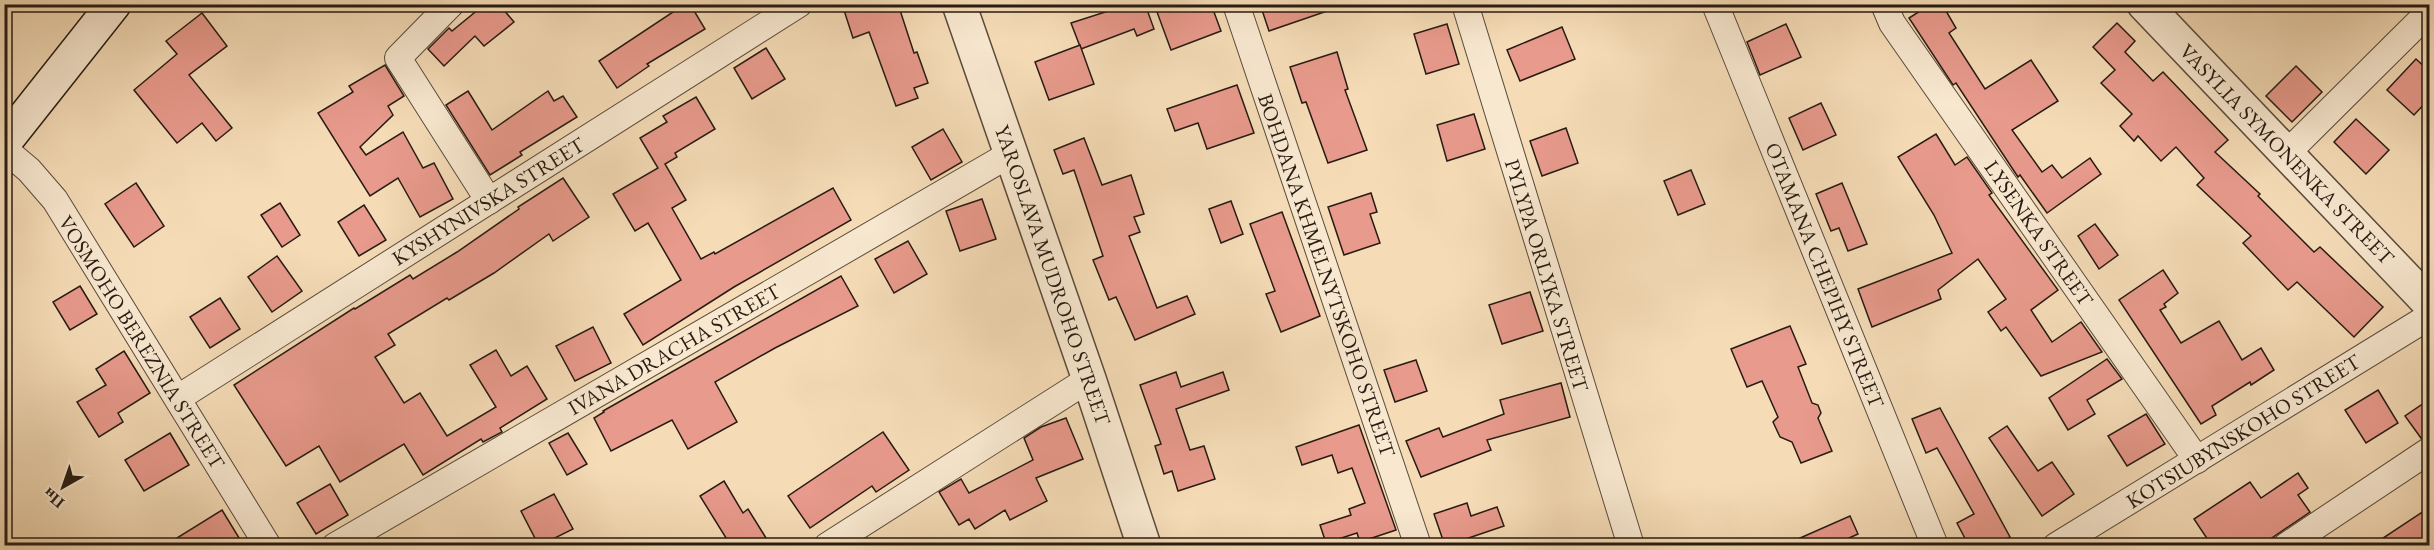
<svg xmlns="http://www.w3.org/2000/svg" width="2434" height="550" viewBox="0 0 2434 550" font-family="'EB Garamond',serif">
  <rect width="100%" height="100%" fill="#f5dcb7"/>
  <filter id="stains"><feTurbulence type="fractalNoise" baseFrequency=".00333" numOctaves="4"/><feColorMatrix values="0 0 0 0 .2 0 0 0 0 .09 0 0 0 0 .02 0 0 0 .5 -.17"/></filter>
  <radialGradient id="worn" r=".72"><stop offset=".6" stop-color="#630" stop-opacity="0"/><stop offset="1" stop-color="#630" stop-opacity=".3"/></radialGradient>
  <g fill="#e89a8c" stroke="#271b12" stroke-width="1.5">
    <polygon points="485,4 508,4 503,9 514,22 484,46 475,36 444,66 428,49 449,28 452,31"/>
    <polygon points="685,4 690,4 705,29 647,64 649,66 617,88 599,61"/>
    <polygon points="842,4 898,4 914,53 917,52 928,83 914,88 918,98 896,106 869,32 853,38"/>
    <polygon points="1130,4 1145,4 1154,29 1137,36 1134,29 1081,49 1071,23"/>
    <polygon points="1176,4 1211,4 1221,31 1171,50 1157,12"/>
    <polygon points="1260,4 1335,4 1336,8 1269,31"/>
    <polygon points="1931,4 1942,4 1956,28 1949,33 1985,89 2031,60 2058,101 2012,130 2042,172 2052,165 2062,178 2090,158 2101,174 2047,213 2020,175 2018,177 1956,83 1953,85 1909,18"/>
    <polygon points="202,13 227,46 189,75 232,128 216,141 202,123 177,143 134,90 177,54 166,41"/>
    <polygon points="2117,23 2135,41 2125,52 2153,81 2163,72 2228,140 2215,152 2260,194 2258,196 2314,252 2320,247 2383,307 2354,337 2297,282 2288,290 2243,243 2251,236 2197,185 2204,178 2176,147 2161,161 2138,136 2134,141 2120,126 2132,114 2101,83 2115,70 2093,47"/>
    <polygon points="1447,24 1459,64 1426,74 1414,34"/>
    <polygon points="1786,24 1801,57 1760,75 1747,42"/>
    <polygon points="1562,27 1575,59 1520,81 1507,50"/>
    <polygon points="1080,45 1094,84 1049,100 1035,62"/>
    <polygon points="766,48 785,79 752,99 734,68"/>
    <polygon points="1337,52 1348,89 1345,90 1367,150 1328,163 1306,102 1302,103 1290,67"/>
    <polygon points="2416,59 2430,72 2430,98 2414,115 2387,90"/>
    <polygon points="385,65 404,96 388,106 393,115 360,147 366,155 403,132 423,168 434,163 453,199 420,217 398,178 370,196 318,113 353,92 349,86"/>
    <polygon points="2296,66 2322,92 2292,122 2266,96"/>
    <polygon points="1237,85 1254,133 1207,149 1198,123 1175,131 1167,109"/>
    <polygon points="468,91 492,130 548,91 554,101 563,96 577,117 520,152 522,155 490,175 446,105"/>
    <polygon points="696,97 715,129 675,153 677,157 665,164 686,200 672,208 701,259 714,252 715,254 833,188 851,220 734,287 643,345 624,314 681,280 648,223 635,231 613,194 658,168 640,138 667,122 663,116"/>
    <polygon points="1821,103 1836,135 1803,150 1789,118"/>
    <polygon points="1474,114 1485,149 1447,161 1437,125"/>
    <polygon points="2356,119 2389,150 2366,174 2334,142"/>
    <polygon points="1566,128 1578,163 1542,176 1530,141"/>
    <polygon points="943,129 962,162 931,180 912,147"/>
    <polygon points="1936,134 1955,165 1967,157 1992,193 1989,195 2058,290 2031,310 2052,342 2081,322 2102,352 2041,376 2006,327 2001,331 1988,312 2006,299 1978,259 1938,290 1941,299 1872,327 1858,289 1952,253 1934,215 1898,157"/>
    <polygon points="1084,138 1102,185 1131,175 1144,214 1134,217 1140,232 1129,236 1157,308 1187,296 1195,314 1135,340 1116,297 1109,300 1093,260 1103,256 1074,170 1063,174 1054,150"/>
    <polygon points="1691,170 1705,204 1678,215 1664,181"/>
    <polygon points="563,178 589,217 553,241 549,234 494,273 449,300 447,298 388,334 395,345 375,357 404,403 420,393 447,436 496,407 470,365 496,350 511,376 527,366 547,399 500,428 502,432 483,442 481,439 423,475 404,444 340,482 319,446 286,466 234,385 354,308 355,309 410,275 413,279 457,252 519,209 518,207"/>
    <polygon points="136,183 164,226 134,247 105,204"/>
    <polygon points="1842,183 1867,244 1848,251 1839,228 1831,231 1816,194"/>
    <polygon points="1371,193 1377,212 1370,214 1380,243 1344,255 1328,207"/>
    <polygon points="982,199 996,239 960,251 946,211"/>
    <polygon points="1231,201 1243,234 1221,243 1209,209"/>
    <polygon points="280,203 300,235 282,247 261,215"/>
    <polygon points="364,205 386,240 359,256 338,222"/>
    <polygon points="1282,212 1320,316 1281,332 1266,294 1275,291 1250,224"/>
    <polygon points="2095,224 2118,255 2099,269 2078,236"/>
    <polygon points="908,241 927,274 894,293 875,259"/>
    <polygon points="277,256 302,291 272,312 248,277"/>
    <polygon points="2163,270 2178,293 2164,304 2166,307 2160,310 2181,343 2219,321 2242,360 2261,348 2274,370 2251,385 2250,382 2212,406 2216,415 2201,424 2119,300"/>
    <polygon points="841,276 858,306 775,348 715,382 737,422 688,449 672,420 611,451 594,418 604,412 603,411"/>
    <polygon points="80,286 97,314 70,330 53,302"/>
    <polygon points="1530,292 1543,331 1502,344 1489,305"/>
    <polygon points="220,298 240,329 210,348 190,317"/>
    <polygon points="1790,326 1806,364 1798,367 1812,403 1818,405 1821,413 1818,418 1832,451 1801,463 1792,442 1780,437 1773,422 1778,417 1762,381 1747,387 1731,349"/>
    <polygon points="593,327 611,363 575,381 556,346"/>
    <polygon points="124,351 150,393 118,413 123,422 99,437 77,402 106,385 96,369"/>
    <polygon points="2107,359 2122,379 2087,400 2095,414 2068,430 2049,398"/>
    <polygon points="1416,360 1427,391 1395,402 1384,370"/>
    <polygon points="1176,372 1181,387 1223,372 1229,390 1176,409 1190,450 1204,446 1215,479 1178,491 1172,471 1164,474 1155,446 1161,444 1140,385"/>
    <polygon points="1561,383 1570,417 1487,440 1491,450 1421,477 1406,441 1439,428 1443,437 1504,414 1500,400"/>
    <polygon points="2378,390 2398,423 2366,443 2345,410"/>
    <polygon points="2430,399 2430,435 2421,438 2405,416"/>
    <polygon points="1940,408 2010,537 1994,546 1969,546 1957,523 1974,514 1937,448 1926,453 1912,419"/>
    <polygon points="2146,414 2165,444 2127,466 2108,436"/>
    <polygon points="1066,418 1083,459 1036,478 1047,501 1010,520 1005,510 975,529 969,519 959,525 939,492 961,479 969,493 1033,460 1024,438 1041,427"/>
    <polygon points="1359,425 1396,530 1360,542 1357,533 1326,543 1320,525 1351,515 1349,509 1365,503 1352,468 1338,473 1332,455 1302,465 1296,447"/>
    <polygon points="2007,426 2038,471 2052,462 2074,494 2042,516 1989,438"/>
    <polygon points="883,432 909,470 876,492 872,486 810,528 788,496"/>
    <polygon points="170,433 189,465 144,491 125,460"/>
    <polygon points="568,433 587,464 567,475 549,443"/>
    <polygon points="2298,473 2308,488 2298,495 2310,512 2260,546 2212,546 2194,519 2250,482 2261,498"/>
    <polygon points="724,481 743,513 748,509 771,546 731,546 700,496"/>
    <polygon points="330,484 348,515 316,534 297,503"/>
    <polygon points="554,494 573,529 539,546 521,511"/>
    <polygon points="1467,503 1471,516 1497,507 1504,526 1445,546 1434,514"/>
    <polygon points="2430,507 2430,546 2371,546"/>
    <polygon points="222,510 244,546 164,546"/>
    <polygon points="1850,516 1858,534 1831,546 1782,546"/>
  </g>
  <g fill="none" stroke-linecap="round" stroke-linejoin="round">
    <g stroke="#5a4b3b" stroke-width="28">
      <g id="minor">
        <polyline points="451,4 398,58 489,201"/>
        <polyline points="1236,4 1418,546"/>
        <polyline points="1465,4 1631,546"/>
        <polyline points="1715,4 1935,546"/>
        <polyline points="1884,4 1892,23 2197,460"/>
        <polyline points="4,149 29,170 55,200 268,546"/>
        <polyline points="2286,154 2430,11"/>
        <polyline points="178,398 799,4"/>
        <polyline points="335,546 1012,153"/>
        <polyline points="827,546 1089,379"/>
        <polyline points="2056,546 2430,316"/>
        <polyline points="2286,546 2430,450"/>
      </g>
    </g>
    <g stroke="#5a4b3b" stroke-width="36">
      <g id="tertiary">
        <polyline points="959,4 1089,379 1144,546"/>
        <polyline points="2144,4 2430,304"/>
      </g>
    </g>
    <g stroke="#271b12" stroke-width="36">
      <polyline id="secondary" points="4,143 114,4"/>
    </g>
    <use href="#minor" stroke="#f8e8d0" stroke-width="26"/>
    <use href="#tertiary" stroke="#f8e8d0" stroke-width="33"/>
    <use href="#secondary" stroke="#f8e8d0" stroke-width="33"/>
  </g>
  <g text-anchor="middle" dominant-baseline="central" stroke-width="5" stroke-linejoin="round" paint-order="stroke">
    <g font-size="21" fill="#271b12" stroke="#f8e8d0">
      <text transform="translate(2287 154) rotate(46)">VASYLIA SYMONENKA STREET</text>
      <text transform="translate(488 201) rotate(-32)">KYSHYNIVSKA STREET</text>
      <text transform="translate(2039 233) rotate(55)">LYSENKA STREET</text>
      <text transform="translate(1053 275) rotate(71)">YAROSLAVA MUDROHO STREET</text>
      <text transform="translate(1327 275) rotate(71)">BOHDANA KHMELNYTSKOHO STREET</text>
      <text transform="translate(1547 275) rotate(73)">PYLYPA ORLYKA STREET</text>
      <text transform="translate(1825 275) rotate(68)">OTAMANA CHEPIHY STREET</text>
      <text transform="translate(142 342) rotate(58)">VOSMOHO BEREZNIA STREET</text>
      <text transform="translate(674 349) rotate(-30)">IVANA DRACHA STREET</text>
      <text transform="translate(2243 431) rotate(-32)">KOTSIUBYNSKOHO STREET</text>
    </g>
  </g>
  <rect width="2434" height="550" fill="none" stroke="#f5dcb7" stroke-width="24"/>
  <rect x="6" y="6" width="2422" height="538" fill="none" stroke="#271b12" stroke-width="3"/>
  <rect x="12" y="12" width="2410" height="526" fill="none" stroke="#271b12" stroke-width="1.5"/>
  <g transform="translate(63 487) rotate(220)" stroke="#f8e8d0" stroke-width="4.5" paint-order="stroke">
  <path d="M0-4.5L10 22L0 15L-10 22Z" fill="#271b12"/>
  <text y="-9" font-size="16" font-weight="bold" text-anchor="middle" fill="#271b12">Пн</text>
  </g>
  <rect width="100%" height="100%" filter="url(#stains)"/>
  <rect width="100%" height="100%" fill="url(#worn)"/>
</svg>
